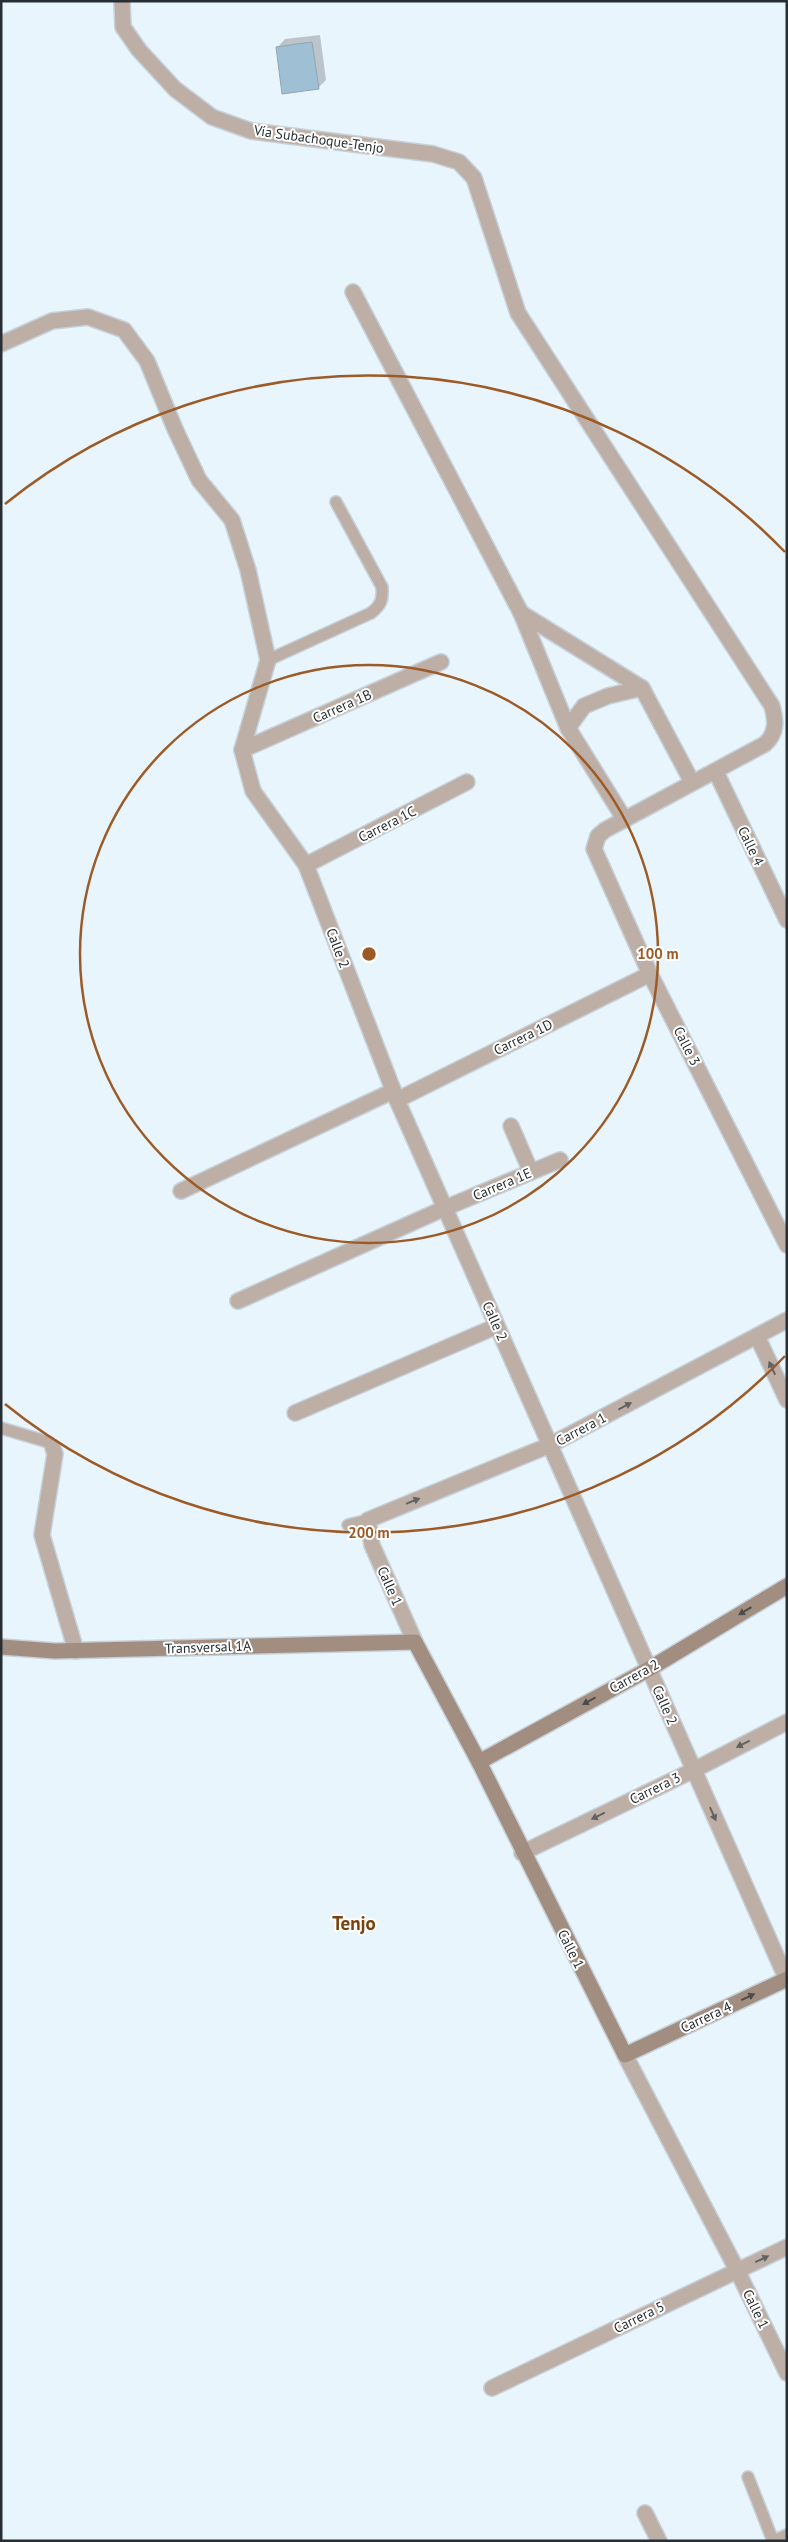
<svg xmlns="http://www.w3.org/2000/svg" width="788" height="2542" viewBox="0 0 788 2542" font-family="'PT Sans',sans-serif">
  <rect width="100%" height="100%" fill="#e9f5fd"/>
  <polygon fill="#0003" points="320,35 326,80 318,88 277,48 285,39"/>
  <polygon fill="#9fbfd4" stroke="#92a5b1" points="312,42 319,89 282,94 276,47"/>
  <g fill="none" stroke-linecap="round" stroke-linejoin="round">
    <g stroke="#c6d1d9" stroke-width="14">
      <g id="lane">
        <path d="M268,660L371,613C381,605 383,600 382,587L336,502"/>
        <polyline points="1,1428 48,1442 53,1448"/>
        <polyline points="348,1525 368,1520"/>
        <polyline points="748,2477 773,2541"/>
      </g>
    </g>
    <g stroke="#c6d1d9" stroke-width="18">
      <g id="street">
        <path d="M122,1L123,27L139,50L175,89L212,117L251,131L433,154L459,162L474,178L518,313L772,706C776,721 777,733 765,744L605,830L598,836L594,849L650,974L787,1245"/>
        <polyline points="353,292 521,613 568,728 625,820"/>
        <polyline points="1,344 52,321 88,317 124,330 147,361 175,429 199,480 232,520 248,570 268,660 242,750 253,791 306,865 397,1100 787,1980"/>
        <polyline points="521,613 642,688 692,782"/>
        <polyline points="568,728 584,706 608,696 642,688"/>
        <polyline points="242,750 441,662"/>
        <polyline points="716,772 787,920"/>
        <polyline points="306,865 467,782"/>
        <polyline points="397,1100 650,974"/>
        <polyline points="511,1126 531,1172"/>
        <polyline points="181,1191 393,1091"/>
        <polyline points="238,1301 445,1208 560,1160"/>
        <polyline points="757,1336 787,1400"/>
        <polyline points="295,1413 497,1326"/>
        <polyline points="53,1448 55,1454 42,1535 76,1651"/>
        <polyline points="415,1642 372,1545 368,1520 550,1445 787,1320"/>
        <polyline points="522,1853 694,1770 787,1722"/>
        <polyline points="625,2055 737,2270 787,2373"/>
        <polyline points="492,2388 787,2247"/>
        <polyline points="645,2513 659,2541"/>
        <polyline points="778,2541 787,2537"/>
      </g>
    </g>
    <g stroke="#c6d1d9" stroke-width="18">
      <g id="secondary">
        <polyline points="1,1647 55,1651 415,1642 479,1762 625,2055 787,1979"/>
        <polyline points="479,1762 649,1669 787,1586"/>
      </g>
    </g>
    <use href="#lane" stroke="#bdafa6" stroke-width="11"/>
    <use href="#street" stroke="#bdafa6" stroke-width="15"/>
    <use href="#secondary" stroke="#a28e81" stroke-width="15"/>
  </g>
  <defs><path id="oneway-solid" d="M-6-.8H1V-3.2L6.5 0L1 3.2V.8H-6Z" transform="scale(1.25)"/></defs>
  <g fill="#636262">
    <use href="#oneway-solid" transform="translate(772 1368) rotate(-115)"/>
    <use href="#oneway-solid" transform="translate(625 1406) rotate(-28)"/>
    <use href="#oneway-solid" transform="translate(413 1501) rotate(-22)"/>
    <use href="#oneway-solid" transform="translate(743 1744) rotate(153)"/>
    <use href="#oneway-solid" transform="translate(713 1814) rotate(66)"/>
    <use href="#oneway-solid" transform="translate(598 1816) rotate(154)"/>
    <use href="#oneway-solid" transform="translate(762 2259) rotate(-25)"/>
  </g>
  <g fill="#4c4c4b">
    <use href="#oneway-solid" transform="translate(745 1611) rotate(149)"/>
    <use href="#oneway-solid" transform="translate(589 1701) rotate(151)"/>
    <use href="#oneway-solid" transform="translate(748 1997) rotate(-25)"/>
  </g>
  <g fill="none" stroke="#9c5b26" stroke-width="2.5">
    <circle cx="369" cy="954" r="289"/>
    <path d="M785 1356A579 579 0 0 1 5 1404M5 504A579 579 0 0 1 785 552"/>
  </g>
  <g text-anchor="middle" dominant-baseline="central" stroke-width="4" stroke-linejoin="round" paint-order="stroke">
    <g font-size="14" fill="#272f34" stroke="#fff">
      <text transform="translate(319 139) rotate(8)">Vía Subachoque-Tenjo</text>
      <text transform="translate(342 706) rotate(-24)">Carrera 1B</text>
      <text transform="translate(387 824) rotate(-27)">Carrera 1C</text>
      <text transform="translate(751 846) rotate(64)">Calle 4</text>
      <text transform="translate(338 948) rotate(69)">Calle 2</text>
      <text transform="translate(523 1037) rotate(-26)">Carrera 1D</text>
      <text transform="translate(687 1046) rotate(63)">Calle 3</text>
      <text transform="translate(502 1184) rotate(-23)">Carrera 1E</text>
      <text transform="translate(495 1321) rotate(66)">Calle 2</text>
      <text transform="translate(581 1429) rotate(-28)">Carrera 1</text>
      <text transform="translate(390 1586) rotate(66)">Calle 1</text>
      <text transform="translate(208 1647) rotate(-2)">Transversal 1A</text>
      <text transform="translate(634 1676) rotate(-29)">Carrera 2</text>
      <text transform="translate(665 1705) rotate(66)">Calle 2</text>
      <text transform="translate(655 1788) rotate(-26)">Carrera 3</text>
      <text transform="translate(571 1949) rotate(63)">Calle 1</text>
      <text transform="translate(706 2017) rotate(-25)">Carrera 4</text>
      <text transform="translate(756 2309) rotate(64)">Calle 1</text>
      <text transform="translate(639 2317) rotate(-26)">Carrera 5</text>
    </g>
    <g font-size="19" font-weight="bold" fill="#7b420d" stroke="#fff">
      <text x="354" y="1923">Tenjo</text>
    </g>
  </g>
  <circle cx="369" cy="954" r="8" fill="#9c5b26" stroke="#fff" stroke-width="2.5"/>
  <g font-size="15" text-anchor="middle" font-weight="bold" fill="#9c5b26" stroke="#fff" stroke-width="4" stroke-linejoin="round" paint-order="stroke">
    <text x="658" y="959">100 m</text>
    <text x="369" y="1538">200 m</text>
  </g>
  <rect width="788" height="2542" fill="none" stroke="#272f34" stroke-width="5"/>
</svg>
